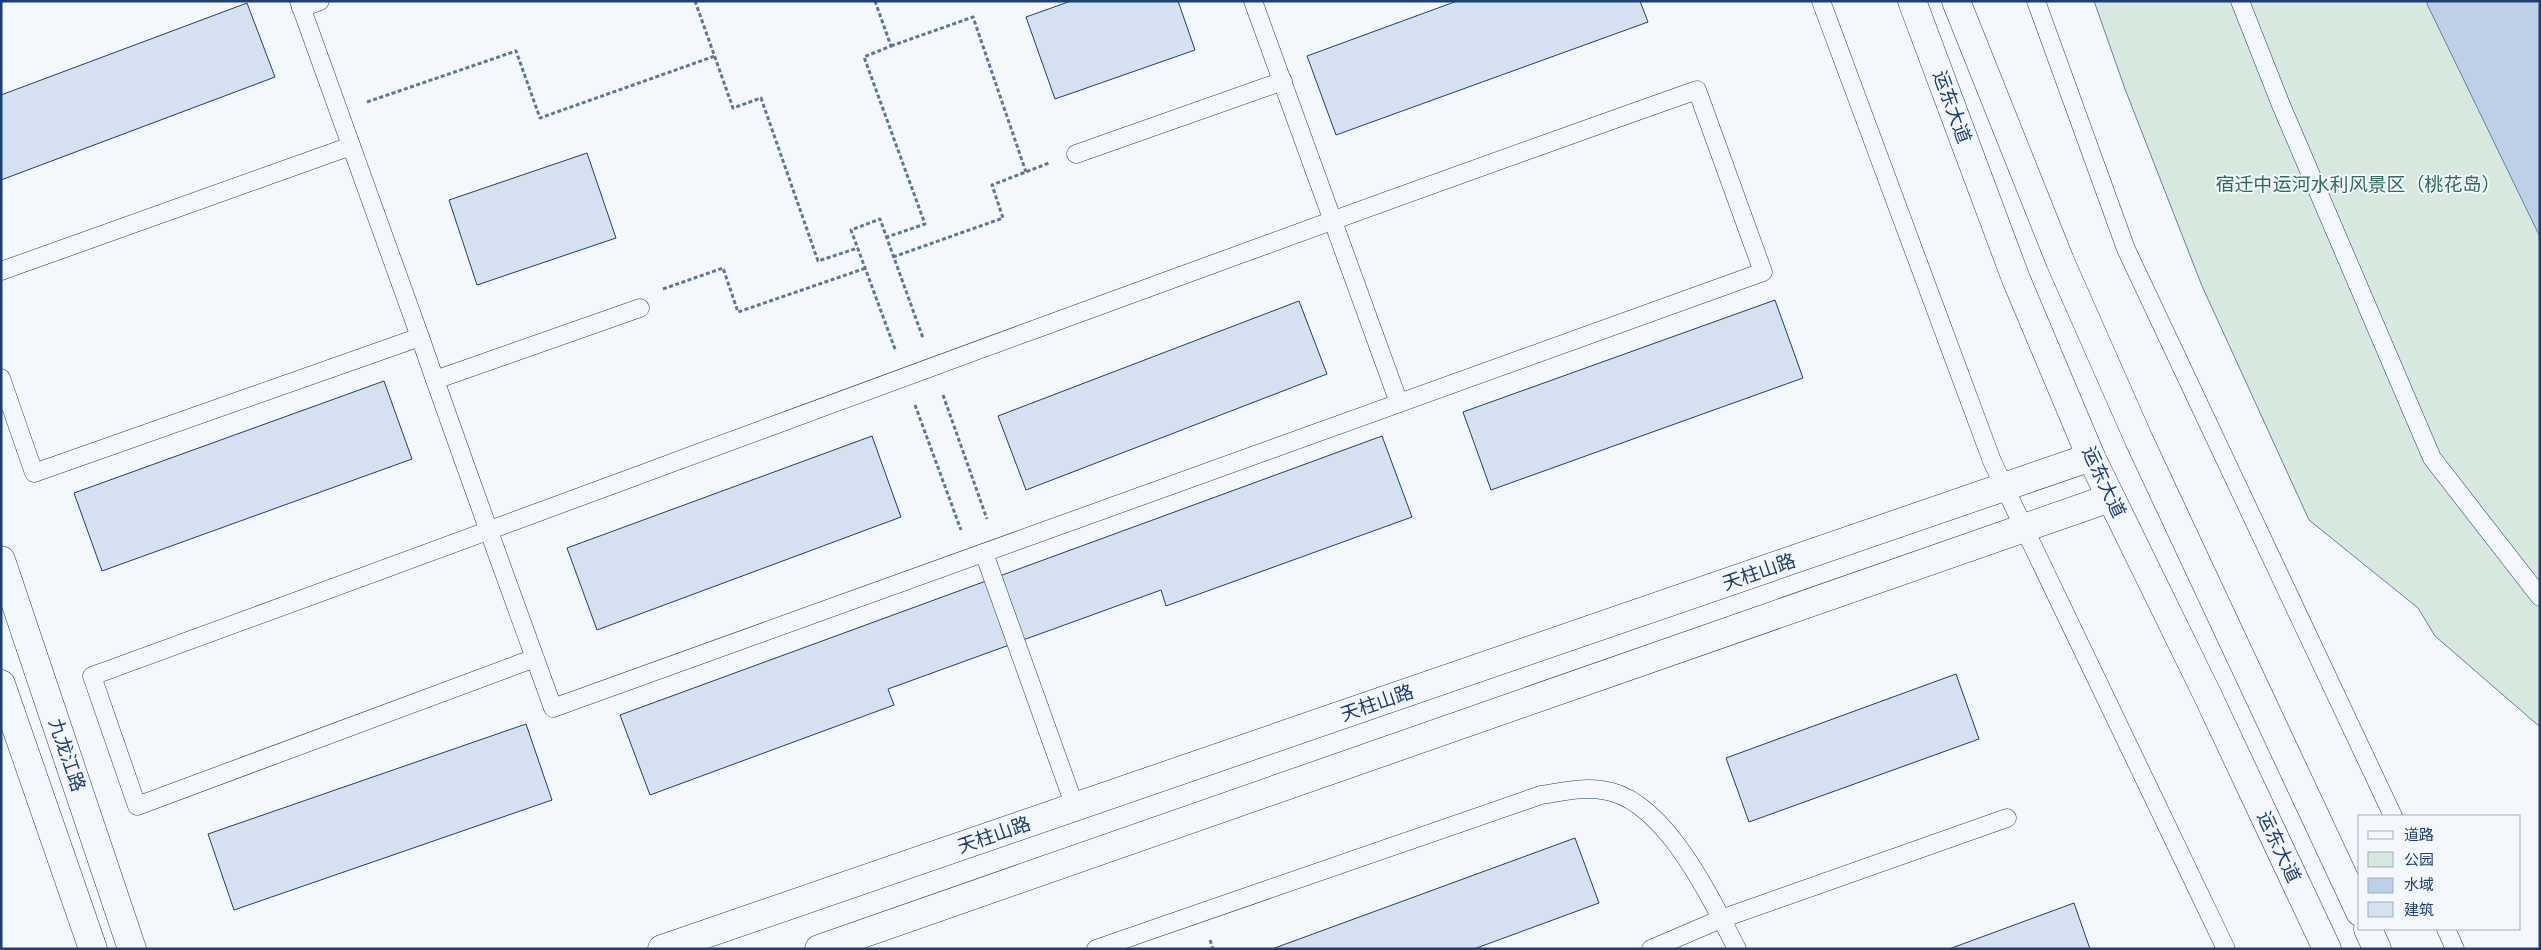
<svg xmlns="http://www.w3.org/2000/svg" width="2541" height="950" viewBox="0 0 2541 950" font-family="Jost,'Noto Sans SC',sans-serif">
  <rect width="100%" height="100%" fill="#f4f7fb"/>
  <polygon fill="#d7e8df" stroke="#687fa3" points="2094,1 2540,1 2540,727 2435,636 2418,608 2309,520 2202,286 2125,89"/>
  <polygon fill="#bed0e5" stroke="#687fa3" points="2427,1 2540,1 2540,237 2427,4"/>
  <g fill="#d5e0f0" stroke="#1d3f73">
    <polygon points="1071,1 1178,1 1195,50 1055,99 1026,17"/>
    <polygon points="1457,1 1640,1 1648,22 1336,135 1307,56"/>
    <polygon points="247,3 275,77 1,180 1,95"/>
    <polygon points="587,153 616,238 477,285 449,200"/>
    <polygon points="1775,300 1803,378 1491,490 1463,412"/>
    <polygon points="1299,301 1327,374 1026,490 998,416"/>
    <polygon points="384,381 412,459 102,571 74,493"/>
    <polygon points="872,436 901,517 597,630 567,548"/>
    <polygon points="1382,436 1412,517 1166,606 1161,590 888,689 894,705 650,795 620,715"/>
    <polygon points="1956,674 1979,739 1749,822 1726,758"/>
    <polygon points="526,724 552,800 234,910 208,834"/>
    <polygon points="1575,838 1599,903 1474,949 1272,949"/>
    <polygon points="2074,903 2090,949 1949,949"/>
  </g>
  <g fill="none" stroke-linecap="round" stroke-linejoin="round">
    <g stroke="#1d3f73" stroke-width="19">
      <g id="lane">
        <path d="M299,1L420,337C463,461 508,584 553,708L1763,272L1697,90C1160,280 627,481 92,676L137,806L535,658"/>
        <polyline points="1253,1 1399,403"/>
        <polyline points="1821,1 1992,461 2226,949"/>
        <polyline points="2036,1 2126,249 2393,816"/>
        <polyline points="2240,1 2281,105 2432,458 2540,597"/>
        <polyline points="301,8 320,1"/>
        <polyline points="1076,154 1283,81"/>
        <polyline points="1,271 351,146"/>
        <polyline points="1,378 34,473 420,337"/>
        <polyline points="435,380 640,308"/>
        <polyline points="984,553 1075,807"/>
        <polyline points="2446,929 2455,949"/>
        <path d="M1096,949L1541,795C1561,792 1581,787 1602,790C1664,797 1711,899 1737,949"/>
        <polyline points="1651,949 1721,919 2007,818"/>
      </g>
    </g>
    <g stroke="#1d3f73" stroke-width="29">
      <g id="secondary">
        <polyline points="1912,1 2016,279 2091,457 2207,694 2327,949"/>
        <polyline points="1956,1 2060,261 2139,440 2360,912"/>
        <polyline points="1,560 132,949"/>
        <polyline points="1,684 93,949"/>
        <polyline points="2368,929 2377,949"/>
        <polyline points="662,949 2091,457"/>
        <polyline points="819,949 2110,498"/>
      </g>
    </g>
    <g stroke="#5e769c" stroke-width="3" stroke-dasharray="4 2.5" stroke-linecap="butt">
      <polyline points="695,1 733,108 761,98 818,261 858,248"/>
      <polyline points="875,1 891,46 864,57 925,224 887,237"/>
      <polyline points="891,46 973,17 1026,172"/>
      <polyline points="367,102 516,51 540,118 715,56"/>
      <polyline points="893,257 1003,218 992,185 1049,163"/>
      <polyline points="663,289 723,268 738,312 866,268"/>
      <polyline points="895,349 851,230 880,219 923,338"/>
      <polyline points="943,395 987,519"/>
      <polyline points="915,405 961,530"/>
      <polyline points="1210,940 1213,949"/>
    </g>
    <use href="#lane" stroke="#f4f7fb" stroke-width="18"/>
    <use href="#secondary" stroke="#f4f7fb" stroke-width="28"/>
  </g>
  <g text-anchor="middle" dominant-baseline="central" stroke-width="4" stroke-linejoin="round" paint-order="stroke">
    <g font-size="19" fill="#1d3f73" stroke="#f4f7fb">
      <text transform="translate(1952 107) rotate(70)">运东大道</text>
      <text transform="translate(2104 482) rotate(65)">运东大道</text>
      <text transform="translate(1759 572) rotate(-19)">天柱山路</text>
      <text transform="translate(1377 703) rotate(-19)">天柱山路</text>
      <text transform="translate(67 755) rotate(71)">九龙江路</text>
      <text transform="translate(994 835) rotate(-19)">天柱山路</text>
      <text transform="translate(2279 847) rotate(65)">运东大道</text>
    </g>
    <g font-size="19" fill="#2c6c60" stroke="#f4f7fb">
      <text x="2358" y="184">宿迁中运河水利风景区（桃花岛）</text>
    </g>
  </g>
  <rect width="2541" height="950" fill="none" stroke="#1d3f73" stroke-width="5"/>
  <rect x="2358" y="815" width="162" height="115" fill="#f4f7fb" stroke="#9eadc5"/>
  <rect x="2368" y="831" width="25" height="8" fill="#f4f7fb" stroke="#9eadc5"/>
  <text x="2404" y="840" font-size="15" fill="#1d3f73">道路</text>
  <rect x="2368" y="852" width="25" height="15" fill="#d7e8df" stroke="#9eadc5"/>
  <text x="2404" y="865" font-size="15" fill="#1d3f73">公园</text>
  <rect x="2368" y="878" width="25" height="15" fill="#bed0e5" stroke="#9eadc5"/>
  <text x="2404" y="890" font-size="15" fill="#1d3f73">水域</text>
  <rect x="2368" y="902" width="25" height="15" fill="#d5e0f0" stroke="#9eadc5"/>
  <text x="2404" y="915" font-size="15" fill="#1d3f73">建筑</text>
</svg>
